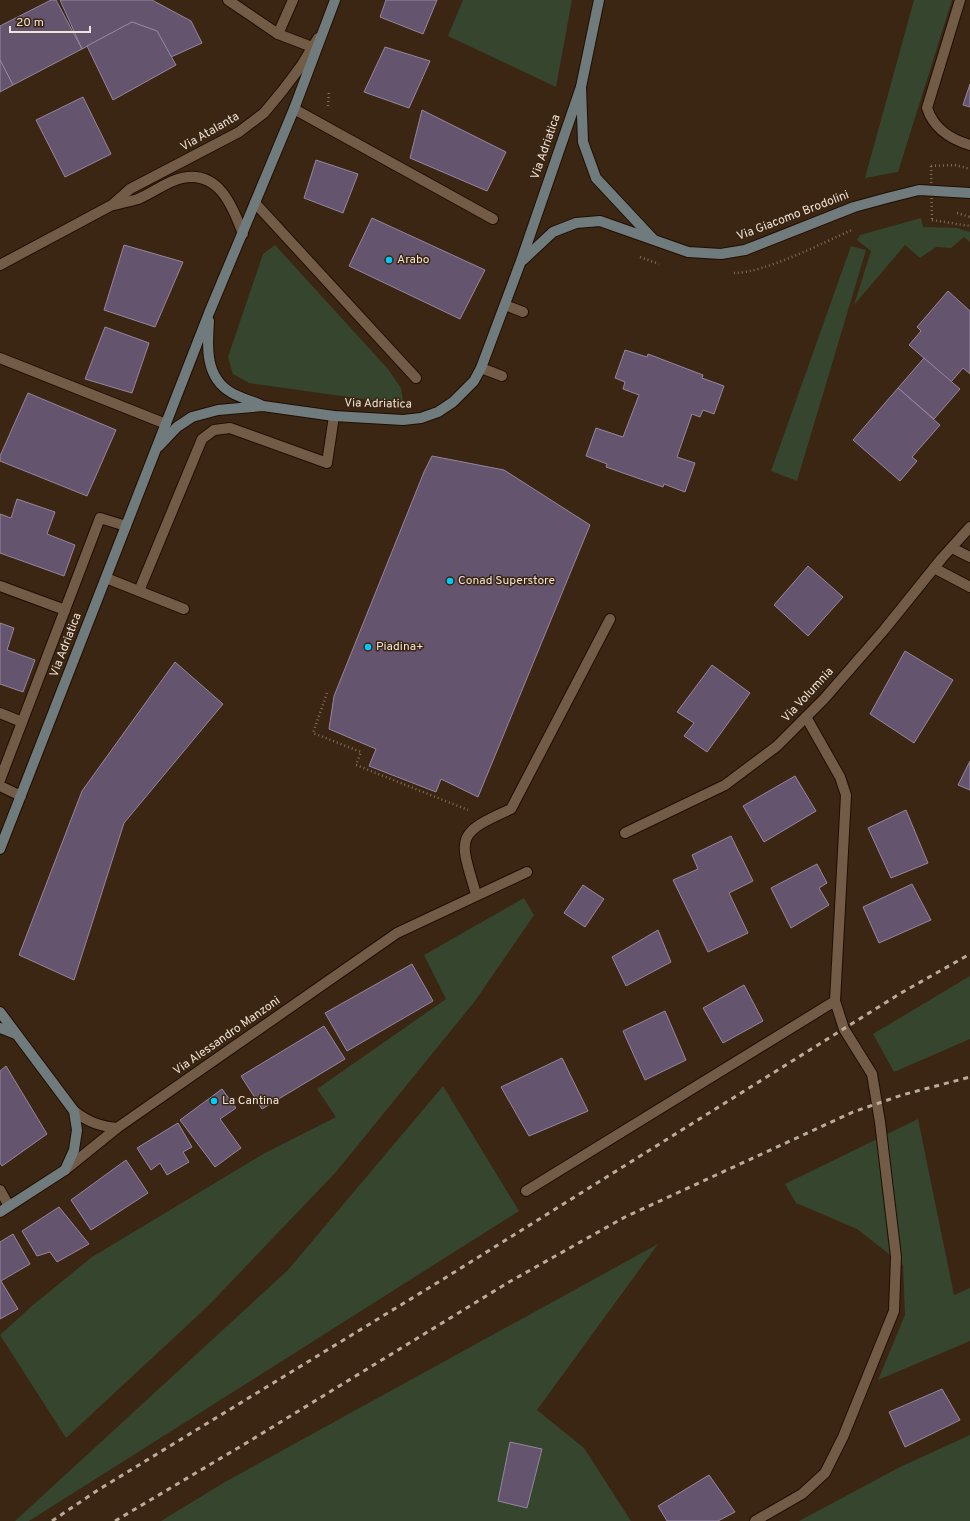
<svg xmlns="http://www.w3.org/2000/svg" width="970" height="1521" viewBox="0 0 970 1521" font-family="Overpass,sans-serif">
  <rect width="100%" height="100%" fill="#3a2612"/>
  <g fill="#36452d">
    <polygon points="463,0 572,0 556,87 448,36"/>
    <polygon points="914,0 952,0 898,172 865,178"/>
    <polygon points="921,218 923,227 957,228 970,232 970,242 964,237 951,248 936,247 920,258 905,245 854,305 871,251 857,240 860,235"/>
    <polygon points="275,245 388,369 401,388 403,401 384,402 249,383 233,374 238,392 228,357 263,254"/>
    <polygon points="851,246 866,250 797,481 771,471"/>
    <polygon points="524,898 534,915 475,1001 336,1172 208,1306 66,1438 0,1335 33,1305 92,1257 263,1154 336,1117 317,1089 446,999 424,955"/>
    <polygon points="970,976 970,1039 894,1072 873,1034"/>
    <polygon points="443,1086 519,1211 29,1521 15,1521 288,1270"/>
    <polygon points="918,1119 954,1295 970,1288 970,1341 878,1380 905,1315 903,1265 857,1229 796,1203 785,1184"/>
    <polygon points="658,1244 537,1410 584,1448 631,1521 161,1521 225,1482"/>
    <polygon points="970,1435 970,1521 799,1521 900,1467"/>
  </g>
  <g fill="#65546d" stroke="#96859f">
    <polygon points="51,0 56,0 82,49 13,85 0,60 0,26"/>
    <polygon points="60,0 152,0 191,21 202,43 171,57 157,31 132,22 82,49"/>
    <polygon points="386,0 437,0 423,34 380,17"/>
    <polygon points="132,22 157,31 176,65 113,100 87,46"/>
    <polygon points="385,47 430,61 409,108 364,92"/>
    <polygon points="0,60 13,85 0,92"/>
    <polygon points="970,84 970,107 963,105"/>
    <polygon points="83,97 111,154 65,177 36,120"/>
    <polygon points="422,110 506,152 487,191 410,158"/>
    <polygon points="316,160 358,174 343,213 304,198"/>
    <polygon points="372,218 485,270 460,319 349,266"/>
    <polygon points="124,245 183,262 155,327 104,310"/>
    <polygon points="948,291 970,311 970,374 963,368 951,382 909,345 921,331 917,327"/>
    <polygon points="105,327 149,343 132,393 85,379"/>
    <polygon points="625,350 647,357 648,354 703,375 702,378 724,386 714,414 703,410 700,417 692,414 677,457 695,463 685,492 664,484 663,487 606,467 607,464 586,456 596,428 623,437 639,395 623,389 625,382 615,378"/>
    <polygon points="924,358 960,389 934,419 898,388"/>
    <polygon points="898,388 940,425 912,457 917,461 900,481 853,440"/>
    <polygon points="28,393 116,430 87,496 0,461 0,456"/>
    <polygon points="432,456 504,470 590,525 478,797 441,779 436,792 369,766 376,749 329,729 334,696 424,472"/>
    <polygon points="17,499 55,512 47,534 75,545 64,576 0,553 0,514 11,518"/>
    <polygon points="808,566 843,597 808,636 774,605"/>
    <polygon points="0,623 14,628 7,650 35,660 23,692 0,684"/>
    <polygon points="905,651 953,680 914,743 870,714"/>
    <polygon points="175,662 223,704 124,823 74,980 19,955 82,791"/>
    <polygon points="712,665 750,693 707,752 684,736 694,723 677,712"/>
    <polygon points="970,761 970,790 958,785"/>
    <polygon points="795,776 816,811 764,842 743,806"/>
    <polygon points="906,810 928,863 891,878 868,828"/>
    <polygon points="731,836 753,881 729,893 748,933 708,952 673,880 698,869 692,855"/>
    <polygon points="817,864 827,883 819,888 829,905 791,928 771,888"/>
    <polygon points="912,884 931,920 879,943 863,907"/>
    <polygon points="583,885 604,899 585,927 564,913"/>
    <polygon points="658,930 671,962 626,986 612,957"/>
    <polygon points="412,964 433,1001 347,1051 325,1013"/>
    <polygon points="744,985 763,1021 723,1043 703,1008"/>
    <polygon points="665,1011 686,1060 645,1080 623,1031"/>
    <polygon points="324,1026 345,1059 262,1109 241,1076"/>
    <polygon points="562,1058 588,1111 529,1136 501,1087"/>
    <polygon points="6,1066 47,1134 2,1166 0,1163 0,1071"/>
    <polygon points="222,1089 236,1108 220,1119 241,1148 215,1167 180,1120"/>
    <polygon points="178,1123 192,1147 183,1152 189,1162 167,1175 160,1163 151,1170 137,1148"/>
    <polygon points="126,1160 148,1193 91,1230 71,1200"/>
    <polygon points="59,1207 89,1244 57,1262 50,1252 37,1256 22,1231"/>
    <polygon points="13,1234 30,1264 1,1281 18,1309 0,1319 0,1242"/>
    <polygon points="942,1389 960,1420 905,1447 889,1412"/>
    <polygon points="510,1442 542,1449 527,1508 498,1501"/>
    <polygon points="709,1475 735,1512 718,1521 667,1521 658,1506"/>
  </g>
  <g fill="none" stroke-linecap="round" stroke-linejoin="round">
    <g stroke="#210e00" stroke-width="12">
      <g id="lane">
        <polyline points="228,0 278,34"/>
        <polyline points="293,0 278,34 312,47"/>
        <path d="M960,0L927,108C934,129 950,139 970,145"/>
        <polyline points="294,109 493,219"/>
        <polyline points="255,203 416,378"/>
        <polyline points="505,305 523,312"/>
        <polyline points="481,368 502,376"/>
        <polyline points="934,568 970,587"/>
        <polyline points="106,578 184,609"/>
        <polyline points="0,586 65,610"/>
        <polyline points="139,591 202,439 214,430 230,428 327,463 334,416"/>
        <polyline points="0,713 22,722"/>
        <polyline points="0,780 100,518 126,526"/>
        <polyline points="0,786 21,796"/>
        <path d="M476,894C460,839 453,834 511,809L610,619"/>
        <polyline points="526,1191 835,1001"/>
      </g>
    </g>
    <g stroke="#210e00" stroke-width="12">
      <g id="street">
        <path d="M114,205C122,203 131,201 138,199C153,193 167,181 182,178C219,170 233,207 243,234"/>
        <polyline points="0,265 112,205 130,189 239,132 264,113 283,90 301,66 318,38"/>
        <polyline points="0,358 166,424"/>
        <polyline points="952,548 970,557"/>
        <polyline points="625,833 725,785 777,746 824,699 884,630 942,558 970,527"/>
        <path d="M74,1111C88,1122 99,1126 117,1128"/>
        <polyline points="65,1170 117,1128 397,933 527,872"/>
        <polyline points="0,1190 9,1206"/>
        <polyline points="755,1521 802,1494 825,1473 843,1437 894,1311 896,1257 880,1122 872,1074 844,1029 835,1001 846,795 840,777 806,717"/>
      </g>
    </g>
    <g stroke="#210e00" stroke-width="12">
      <g id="secondary">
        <polyline points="599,0 581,87 583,142 596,178 653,239"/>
        <polyline points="523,260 553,232 576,223 600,221 688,252 721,254 745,250 854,207 887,198 919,190 970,193"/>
        <path d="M209,321C207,347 205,378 232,393C241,398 252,401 261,405"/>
        <polyline points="159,446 177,427 192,417 218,410 263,406 334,416 403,420 421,418 438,412 453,402 474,381 481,368 521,261 581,87"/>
        <polyline points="0,849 209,313 294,109 335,0"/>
        <polyline points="0,1012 74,1111 77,1130 74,1150 65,1170 0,1212"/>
        <polyline points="0,1028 16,1034"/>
      </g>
    </g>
    <g stroke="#806e5d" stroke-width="2.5" stroke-dasharray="1 3" stroke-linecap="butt">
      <polyline points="328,106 329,92"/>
      <polyline points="931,166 955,165 970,169"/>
      <polyline points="957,213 970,217"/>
      <polyline points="932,220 970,226"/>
      <polyline points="640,257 659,264"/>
      <path d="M734,273C765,273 822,243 852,230"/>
      <polyline points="327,693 313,733 361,752 356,765 468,810"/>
    </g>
    <use href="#lane" stroke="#735c47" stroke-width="10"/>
    <use href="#street" stroke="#735c47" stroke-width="10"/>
    <use href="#secondary" stroke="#707b7d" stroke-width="10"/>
    <g stroke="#baab9c" stroke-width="3" stroke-dasharray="5 5" stroke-linecap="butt">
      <polyline points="52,1521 98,1490 445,1278 901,993 970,954"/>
      <polyline points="115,1521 248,1442 509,1282 625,1217 853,1112 902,1095 970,1077"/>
    </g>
    <polyline stroke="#806e5d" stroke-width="2.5" stroke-dasharray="1 3" stroke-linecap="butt" points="931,166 932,220"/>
  </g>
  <g fill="#00cbf8" stroke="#3a2612" stroke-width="1.5">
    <circle cx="389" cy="260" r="4"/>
    <circle cx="450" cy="581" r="4"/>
    <circle cx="368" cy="647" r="4"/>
    <circle cx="214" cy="1101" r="4"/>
  </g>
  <g text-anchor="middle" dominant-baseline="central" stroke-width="3" stroke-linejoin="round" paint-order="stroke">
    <g font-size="12" fill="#f0e3d7" stroke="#3a2612">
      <text transform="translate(210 132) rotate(-30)">Via Atalanta</text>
      <text transform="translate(546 147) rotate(-71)">Via Adriatica</text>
      <text transform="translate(793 216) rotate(-21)">Via Giacomo Brodolini</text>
      <text transform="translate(378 404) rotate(1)">Via Adriatica</text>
      <text transform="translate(66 645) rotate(-69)">Via Adriatica</text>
      <text transform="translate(808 695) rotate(-47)">Via Volumnia</text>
      <text transform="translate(227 1036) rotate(-35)">Via Alessandro Manzoni</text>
    </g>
    <g font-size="12" fill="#f0e3d7" stroke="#3a2612" text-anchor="start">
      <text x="397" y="260">Arabo</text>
      <text x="458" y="581">Conad Superstore</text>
      <text x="376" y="647">Piadina+</text>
      <text x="222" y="1101">La Cantina</text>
    </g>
  </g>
  <path d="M10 26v6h80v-6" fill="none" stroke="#f0e3d7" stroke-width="2"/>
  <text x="16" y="26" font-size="12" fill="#f0e3d7" stroke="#3a2612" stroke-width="3" paint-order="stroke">20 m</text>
</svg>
